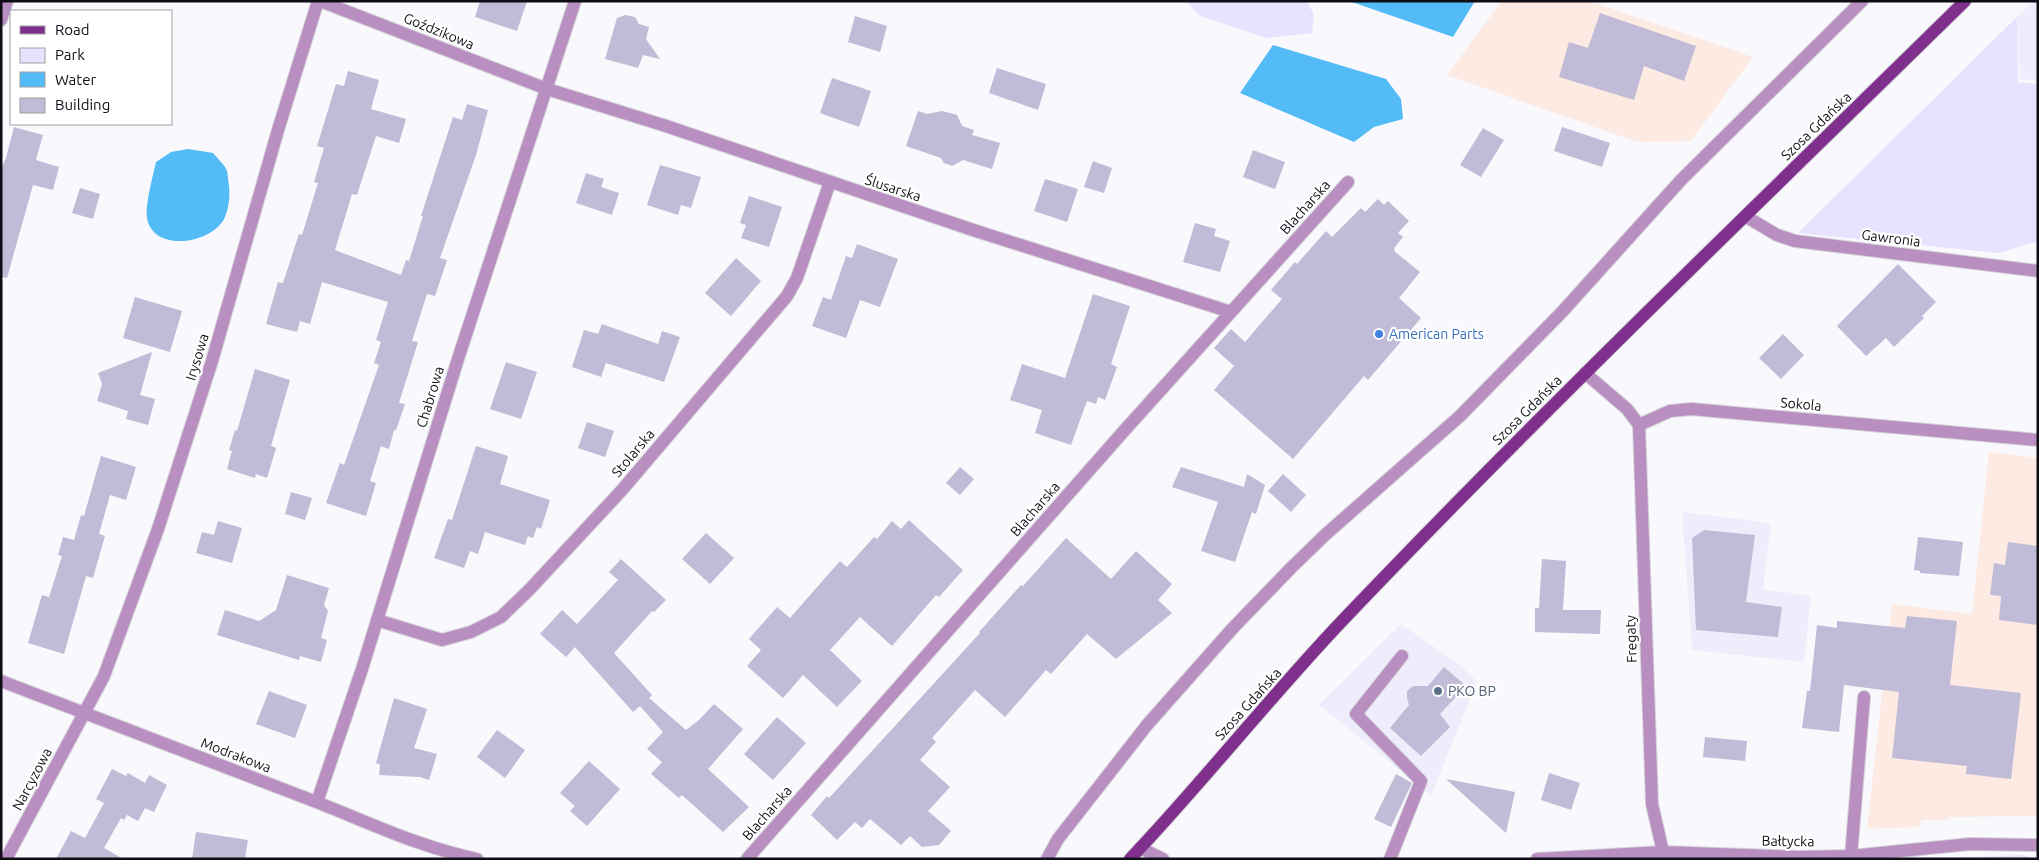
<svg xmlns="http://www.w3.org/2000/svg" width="2039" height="860" viewBox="0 0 2039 860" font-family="Ubuntu,sans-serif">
  <rect width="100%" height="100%" fill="#f9f8fd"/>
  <g fill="#efedfb">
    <polygon points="2033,1 2038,1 2038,81 2020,79 2017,17"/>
    <polygon points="1682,512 1771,523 1763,589 1811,596 1804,662 1692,650"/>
    <polygon points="1401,624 1461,666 1477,682 1431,795 1319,705"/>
  </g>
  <g fill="#fdeae2">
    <polygon points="1502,1 1589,1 1753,57 1691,141 1638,142 1447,75"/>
    <polygon points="1989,452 2038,458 2038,816 1951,817 1947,820 1922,820 1919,827 1867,829 1892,604 1972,614"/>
  </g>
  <g fill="#e7e2fe">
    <polygon points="1186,1 1306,1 1314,14 1312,33 1267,38 1200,16"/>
    <polygon points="2017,17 2018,82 2038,84 2038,241 1999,253 1798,233"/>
    <polygon points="2022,855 2038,859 1931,859"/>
  </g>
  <g fill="#53bbf6">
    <polygon points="1349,1 1475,1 1453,37"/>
    <polygon points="1273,45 1386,79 1401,99 1403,119 1374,127 1354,142 1240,93"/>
    <path d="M188,149L213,153C217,158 225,165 227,171C228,175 228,181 229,186C230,197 229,209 224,219C211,244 153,253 147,218C145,204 153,176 156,162L171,152Z"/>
  </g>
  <g fill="#c0bbd6">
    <polygon points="480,1 527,1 517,31 475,17"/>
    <polygon points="1600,13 1696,46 1684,81 1644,66 1634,100 1559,77 1569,42 1588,48"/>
    <polygon points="625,15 635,17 639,24 649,27 646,39 660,59 643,55 638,68 605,59 617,18"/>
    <polygon points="855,16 887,26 880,52 848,42"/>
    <polygon points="997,68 1046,84 1038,110 989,93"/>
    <polygon points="348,71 379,80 371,109 406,119 399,143 376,136 357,195 352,194 335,250 401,275 406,260 409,261 423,216 421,216 453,117 462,120 467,104 488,110 476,155 440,258 447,260 435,296 427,294 412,341 418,342 399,403 405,404 396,430 394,430 389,449 381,446 370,481 376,483 366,516 326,503 340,463 344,465 379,365 374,363 381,342 376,340 388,302 322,282 310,324 300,321 297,332 266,324 278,282 283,283 299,234 302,235 318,183 314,182 324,148 317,146 336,84 344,86"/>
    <polygon points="832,78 871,91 859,127 820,113"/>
    <polygon points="918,111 927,114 942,111 957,115 962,126 974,130 972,135 1000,143 992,169 963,160 952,166 944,163 941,158 906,146"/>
    <polygon points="14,127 43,135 36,160 59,167 53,190 33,185 7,278 1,277 1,169 6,158"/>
    <polygon points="1562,127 1610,143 1602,167 1554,151"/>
    <polygon points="1483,128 1504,140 1481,177 1460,165"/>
    <polygon points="1253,150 1285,162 1275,189 1243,177"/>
    <polygon points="1093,161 1112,168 1104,193 1084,187"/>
    <polygon points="660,165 701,177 691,208 681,205 678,215 647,205"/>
    <polygon points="586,173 604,179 601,187 619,193 612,215 576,203"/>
    <polygon points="1045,179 1078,189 1067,222 1034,211"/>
    <polygon points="80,188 100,194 93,219 72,213"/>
    <polygon points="749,196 782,207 769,247 741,238 746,225 740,223"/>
    <polygon points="1378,199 1384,205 1388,201 1409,221 1398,233 1403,237 1394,248 1395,249 1394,251 1420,272 1399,298 1421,318 1368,380 1364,376 1293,459 1214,390 1234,366 1214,348 1231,329 1245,342 1282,299 1271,290 1295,262 1297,264 1326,231 1332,237 1361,208 1365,212"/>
    <polygon points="1195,223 1216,229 1214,236 1230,241 1220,272 1183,262"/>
    <polygon points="857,244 898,259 880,307 860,300 846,338 812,326 823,297 831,300 846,256 852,258"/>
    <polygon points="736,258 761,281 731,316 705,293"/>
    <polygon points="1898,264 1936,302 1922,316 1924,318 1894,347 1886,338 1866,356 1837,326"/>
    <polygon points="1093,294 1130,306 1111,364 1117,367 1105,400 1098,397 1096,404 1087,401 1071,445 1035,433 1042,410 1010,400 1022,364 1065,378"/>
    <polygon points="135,297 182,311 170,352 123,338"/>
    <polygon points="602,324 658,344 662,331 680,337 664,382 606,363 601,377 572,367 584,330 598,334"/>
    <polygon points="1783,334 1804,355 1781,379 1759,358"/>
    <polygon points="152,352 140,395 155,399 148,425 126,419 128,411 97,401 102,384 98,373"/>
    <polygon points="506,362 537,372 521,419 490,409"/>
    <polygon points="255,369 290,380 271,446 276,448 267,478 256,474 255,478 227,469 232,451 229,450 235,430 237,431"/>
    <polygon points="587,422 614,431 605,457 578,448"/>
    <polygon points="476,446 508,456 500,484 550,500 541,529 537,527 533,538 528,536 525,545 485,532 478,554 470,551 464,568 434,558 448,519 452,520"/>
    <polygon points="101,456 136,467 126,500 110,495 99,534 105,536 93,578 86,576 64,654 28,643 42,595 49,597 62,556 58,555 63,537 74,540 81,515 84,516"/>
    <polygon points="960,467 974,479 960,495 946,483"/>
    <polygon points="1181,467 1244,487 1247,474 1265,485 1256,514 1252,512 1235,562 1201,551 1218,502 1172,487"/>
    <polygon points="1283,474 1306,495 1291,512 1268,491"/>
    <polygon points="291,492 312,498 305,520 285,514"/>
    <polygon points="909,520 963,570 939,597 936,595 892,646 860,617 830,650 862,681 837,707 803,675 783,698 747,666 761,650 749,639 777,607 790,618 840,561 847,567 874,537 877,539 892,521 901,529"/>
    <polygon points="218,521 242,528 232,563 196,553 202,532 214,535"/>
    <polygon points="1704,530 1755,535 1746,602 1782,607 1778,637 1696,630 1692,538"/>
    <polygon points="706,533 734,558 710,584 682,559"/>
    <polygon points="1918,537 1963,542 1959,576 1920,573 1920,571 1914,570"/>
    <polygon points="1066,538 1111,579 1136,551 1172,584 1158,600 1172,613 1116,659 1087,634 1051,674 1046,670 1005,717 975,690 932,738 936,742 920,760 950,787 928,811 951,831 939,845 922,847 910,836 901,845 870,819 862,828 855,822 837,840 811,815 827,796 829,798 980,633 979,632 1021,585 1023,586"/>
    <polygon points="2008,542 2038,546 2038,625 1999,620 2001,596 1990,595 1994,563 2005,565"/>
    <polygon points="621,559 666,600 654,612 652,611 614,653 652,695 649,698 686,730 699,720 714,704 743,729 708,769 749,807 723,832 682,795 679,798 651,774 662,762 647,749 663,732 640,706 633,712 575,647 566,657 540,634 562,610 577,624 618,580 609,572"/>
    <polygon points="1542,559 1566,561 1563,610 1601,610 1600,634 1535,632 1535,608 1539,608"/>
    <polygon points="287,575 329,588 324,605 328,611 321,638 327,640 321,662 300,656 299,660 217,635 225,610 259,621 276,610"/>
    <polygon points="1907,616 1957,621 1950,685 2021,693 2011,779 1966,774 1967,766 1892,758 1899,692 1844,685 1839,732 1802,728 1807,691 1810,691 1817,625 1837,628 1837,621 1905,628"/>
    <polygon points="1444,667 1466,686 1440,714 1450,727 1421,756 1390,728 1409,705 1407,698 1407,691 1413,686 1428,686"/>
    <polygon points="269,691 307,705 295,738 256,724"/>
    <polygon points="394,698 427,709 414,748 437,754 429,780 420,777 379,775 380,765 376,763"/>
    <polygon points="777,717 806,743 773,780 744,754"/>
    <polygon points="497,730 525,750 505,778 477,757"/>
    <polygon points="1705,737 1747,741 1745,761 1703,757"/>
    <polygon points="589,761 620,789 587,826 570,811 575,806 560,793"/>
    <polygon points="112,769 126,776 128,773 145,783 149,775 167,785 154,812 145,808 138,821 127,815 124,820 121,818 104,848 123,859 56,859 71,831 85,838 104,803 96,799"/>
    <polygon points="1549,773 1580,783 1571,810 1541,800"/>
    <polygon points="1396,774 1412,783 1391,827 1374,819"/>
    <polygon points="1446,779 1515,792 1506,833"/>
    <polygon points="196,832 248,840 245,859 192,859"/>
  </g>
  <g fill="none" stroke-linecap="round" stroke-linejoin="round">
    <g stroke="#d4d2d8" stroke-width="14">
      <g id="minor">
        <polyline points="320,1 547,89 663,125 973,230 1231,312"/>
        <polyline points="1,20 7,1"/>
        <polyline points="1745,216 1777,235 1795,241 2038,271"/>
        <polyline points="1585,373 1627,409 1639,425 1670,411 1691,409 2038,440"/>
        <polyline points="1639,425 1652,804 1663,852"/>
        <polyline points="377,620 442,640 471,632 501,617 530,589 622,490 787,296 797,278 830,182"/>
        <path d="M1,681C103,720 204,759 306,798C364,820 415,846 477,859"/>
        <polyline points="317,802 362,669 458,359 575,1"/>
        <polyline points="1140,848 1163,859"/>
        <polyline points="1851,856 1864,697"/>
        <polyline points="6,859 104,676 158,529 212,361 278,130 318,1"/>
        <polyline points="747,859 1123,432 1348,182"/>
        <polyline points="1047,859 1058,839 1147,725 1232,629 1291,568 1325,535 1460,416 1562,312 1681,180 1862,1"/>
        <polyline points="1390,859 1421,781 1356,714 1402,656"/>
        <polyline points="1537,859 1663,852 1798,857 1851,856 1970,844 2038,845"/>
      </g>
    </g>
    <g stroke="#d4d2d8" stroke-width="14">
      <path id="major" d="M1130,859C1203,782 1269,698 1342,621C1544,409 1756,206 1965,1"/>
    </g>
    <use href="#minor" stroke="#b88fc0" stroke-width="12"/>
    <use href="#major" stroke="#7e308c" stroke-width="12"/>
  </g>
  <circle fill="#3f7fe0" stroke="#fff" stroke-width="2" cx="1379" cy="334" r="5"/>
  <circle fill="#5c6f8a" stroke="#fff" stroke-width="2" cx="1438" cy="691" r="5"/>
  <g text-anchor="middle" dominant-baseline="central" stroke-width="4.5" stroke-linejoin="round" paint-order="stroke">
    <g font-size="14" fill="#0f0d16" stroke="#fff">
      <text transform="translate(439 31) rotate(22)">Goździkowa</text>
      <text transform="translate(1816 126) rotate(-44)">Szosa Gdańska</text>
      <text transform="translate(893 188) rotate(18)">Ślusarska</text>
      <text transform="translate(1305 207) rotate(-48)">Blacharska</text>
      <text transform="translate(1891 238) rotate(7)">Gawronia</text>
      <text transform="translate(197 357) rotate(-73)">Irysowa</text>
      <text transform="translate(430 397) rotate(-73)">Chabrowa</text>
      <text transform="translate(1801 404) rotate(5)">Sokola</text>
      <text transform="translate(1527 410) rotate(-45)">Szosa Gdańska</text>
      <text transform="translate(633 453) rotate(-50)">Stolarska</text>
      <text transform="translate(1035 509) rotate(-49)">Blacharska</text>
      <text transform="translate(1631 639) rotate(-92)">Fregaty</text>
      <text transform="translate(1248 704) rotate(-48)">Szosa Gdańska</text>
      <text transform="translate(236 755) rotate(21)">Modrakowa</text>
      <text transform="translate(32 779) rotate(-62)">Narcyzowa</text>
      <text transform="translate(767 813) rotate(-49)">Blacharska</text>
      <text transform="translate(1788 841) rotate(1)">Bałtycka</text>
    </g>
    <g font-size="14" fill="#366cbe" stroke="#fff" text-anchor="start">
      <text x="1389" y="334">American Parts</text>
    </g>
    <g font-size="14" fill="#4e5e75" stroke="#fff" text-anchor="start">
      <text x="1448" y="691">PKO BP</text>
    </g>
  </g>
  <rect width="2039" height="860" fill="none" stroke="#0f0d16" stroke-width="5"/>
  <rect x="10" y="10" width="162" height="115" fill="#ffffff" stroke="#9f9ea2"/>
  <rect x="20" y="26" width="25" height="8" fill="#7e308c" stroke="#9f9ea2"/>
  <text x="55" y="35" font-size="15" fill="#0f0d16">Road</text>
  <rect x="20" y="48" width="25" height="15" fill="#e7e2fe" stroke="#9f9ea2"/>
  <text x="55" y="60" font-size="15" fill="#0f0d16">Park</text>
  <rect x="20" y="72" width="25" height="15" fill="#53bbf6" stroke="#9f9ea2"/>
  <text x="55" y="85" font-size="15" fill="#0f0d16">Water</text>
  <rect x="20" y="98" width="25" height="15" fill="#c0bbd6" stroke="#9f9ea2"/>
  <text x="55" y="110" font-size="15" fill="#0f0d16">Building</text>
</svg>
